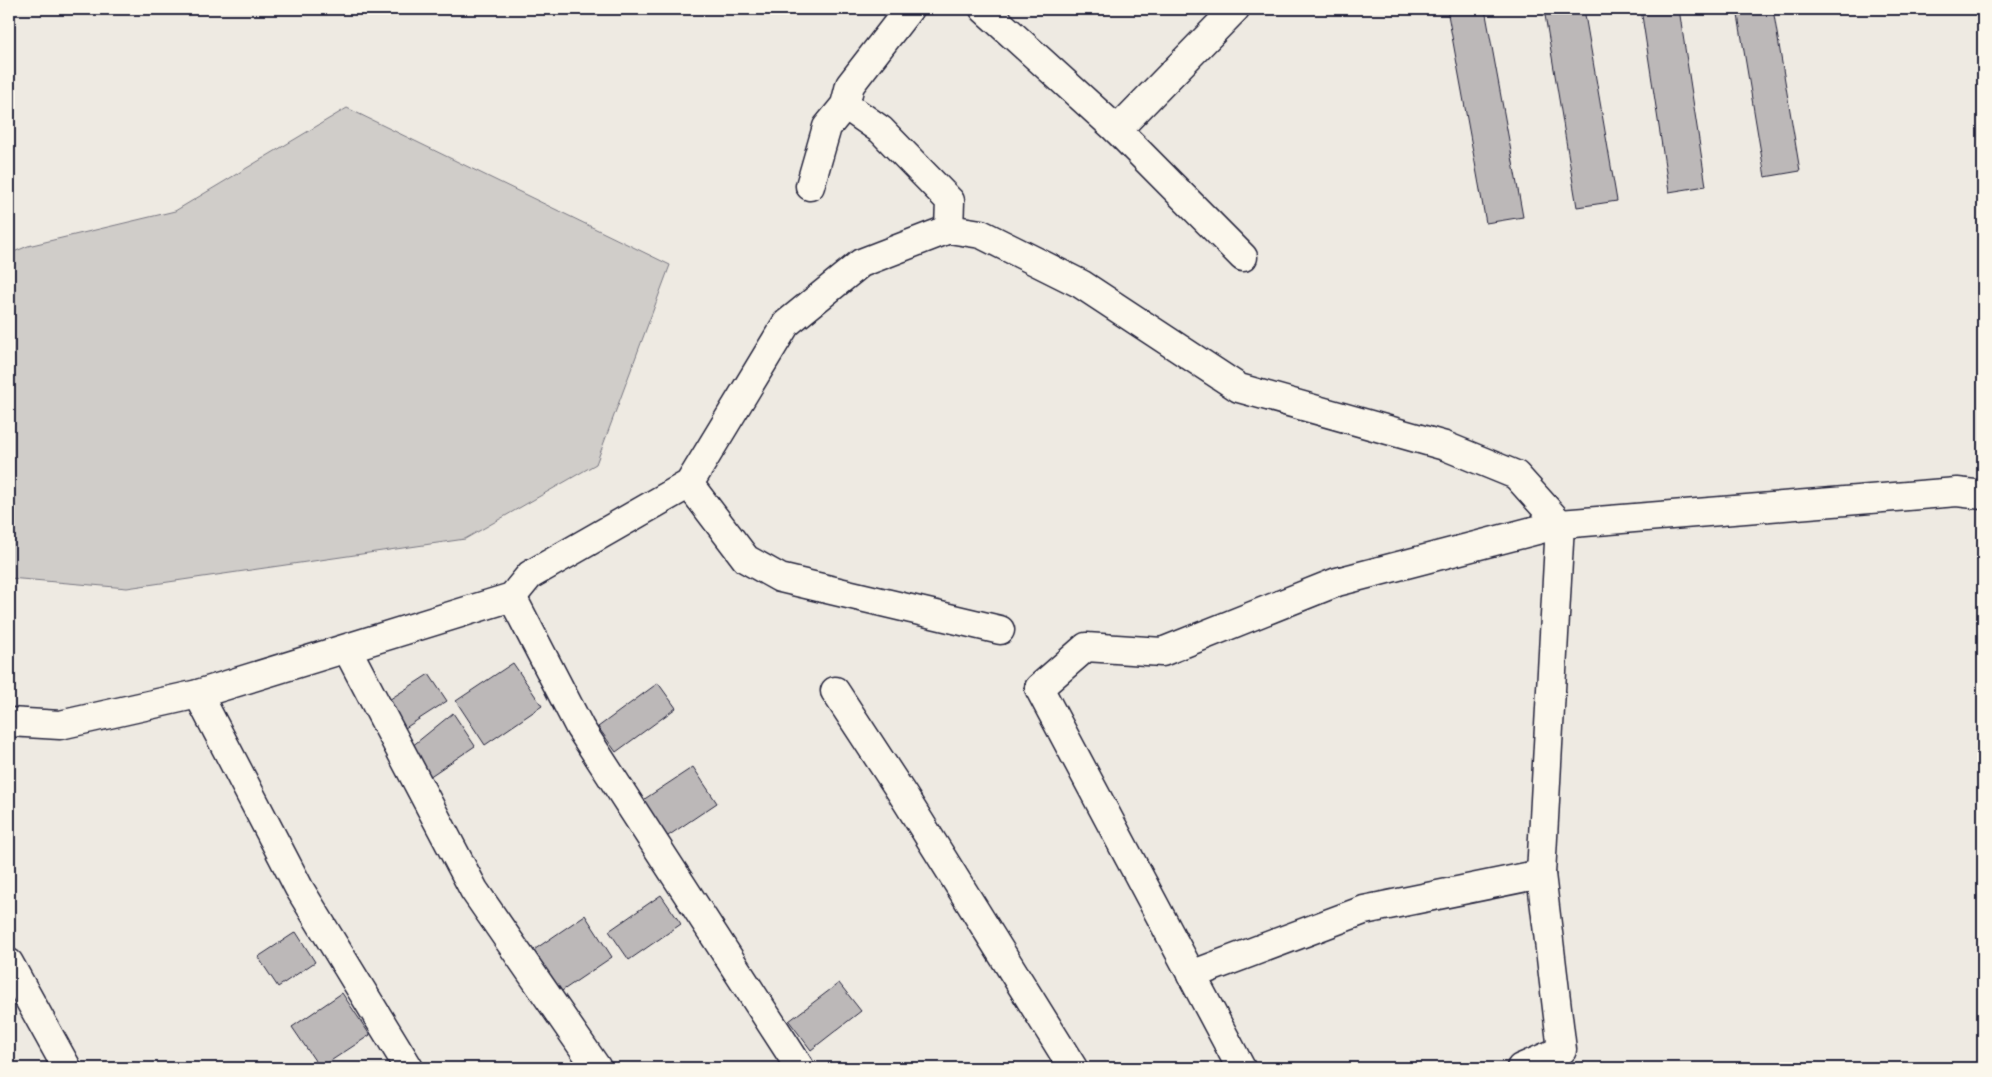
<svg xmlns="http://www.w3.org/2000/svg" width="1992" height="1077" viewBox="0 0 1992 1077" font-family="Kalam,sans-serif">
  <rect width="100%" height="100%" fill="#eeeae2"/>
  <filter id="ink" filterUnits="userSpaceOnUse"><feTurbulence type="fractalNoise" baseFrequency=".02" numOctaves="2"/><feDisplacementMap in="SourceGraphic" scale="10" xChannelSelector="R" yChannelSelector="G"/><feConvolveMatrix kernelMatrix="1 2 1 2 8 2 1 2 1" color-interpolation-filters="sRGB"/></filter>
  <g filter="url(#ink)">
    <polygon fill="#d0cdc9" stroke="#797882" points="347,108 670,265 596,464 465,539 127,588 9,578 9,254 28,246 175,211"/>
    <g fill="#bcb8b8" stroke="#22223b">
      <polygon points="1447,9 1485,9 1523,217 1486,223"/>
      <polygon points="1544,9 1584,9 1617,201 1577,207"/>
      <polygon points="1641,9 1679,9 1706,186 1669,192"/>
      <polygon points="1737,9 1773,9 1800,171 1765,177"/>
      <polygon points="513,663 542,706 485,745 456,701"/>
      <polygon points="429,674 447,701 399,732 381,705"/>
      <polygon points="658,683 676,708 616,752 598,727"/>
      <polygon points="453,713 475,746 426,779 411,747"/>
      <polygon points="693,767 717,803 659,842 634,806"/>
      <polygon points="661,895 681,924 629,960 609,931"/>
      <polygon points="585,915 612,957 553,997 525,956"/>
      <polygon points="296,932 315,962 278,987 258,957"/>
      <polygon points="839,983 861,1011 811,1050 789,1021"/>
      <polygon points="342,993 370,1035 320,1068 292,1027"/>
    </g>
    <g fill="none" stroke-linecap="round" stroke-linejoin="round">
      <g stroke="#22223b" stroke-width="31">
        <g id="street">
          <polyline points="984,9 1117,130 1243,257"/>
          <polyline points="845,105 881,130 950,201 949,229"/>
          <polyline points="1117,130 1235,9"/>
          <polyline points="810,186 827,127 845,105 850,85 909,9"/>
          <polyline points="689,484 746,559 780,578 1000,630"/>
          <polyline points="512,597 580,728 800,1068"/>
          <polyline points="347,649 474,890 597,1068"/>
          <polyline points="835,691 903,795 1073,1068"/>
          <polyline points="198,694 299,888 409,1068"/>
          <polyline points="9,722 60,725 198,694 512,597 530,575 689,484 786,324 861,263 949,229 981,234 1081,284 1239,388 1445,446 1516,475 1560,524 1541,874 1562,1050 1521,1068"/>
          <polyline points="9,963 67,1068"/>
          <polyline points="1191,975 1364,910 1541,874"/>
          <polyline points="1241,1068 1039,688 1086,647 1162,652 1337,582 1560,524 1957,492 1983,495"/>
        </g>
      </g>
      <use href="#street" stroke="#fbf7ec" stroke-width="28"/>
    </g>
  </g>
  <rect width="1992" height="1077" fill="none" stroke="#fbf7ec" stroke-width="30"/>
  <rect x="15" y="15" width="1962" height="1047" fill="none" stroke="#22223b" stroke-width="2" filter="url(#ink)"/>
</svg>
